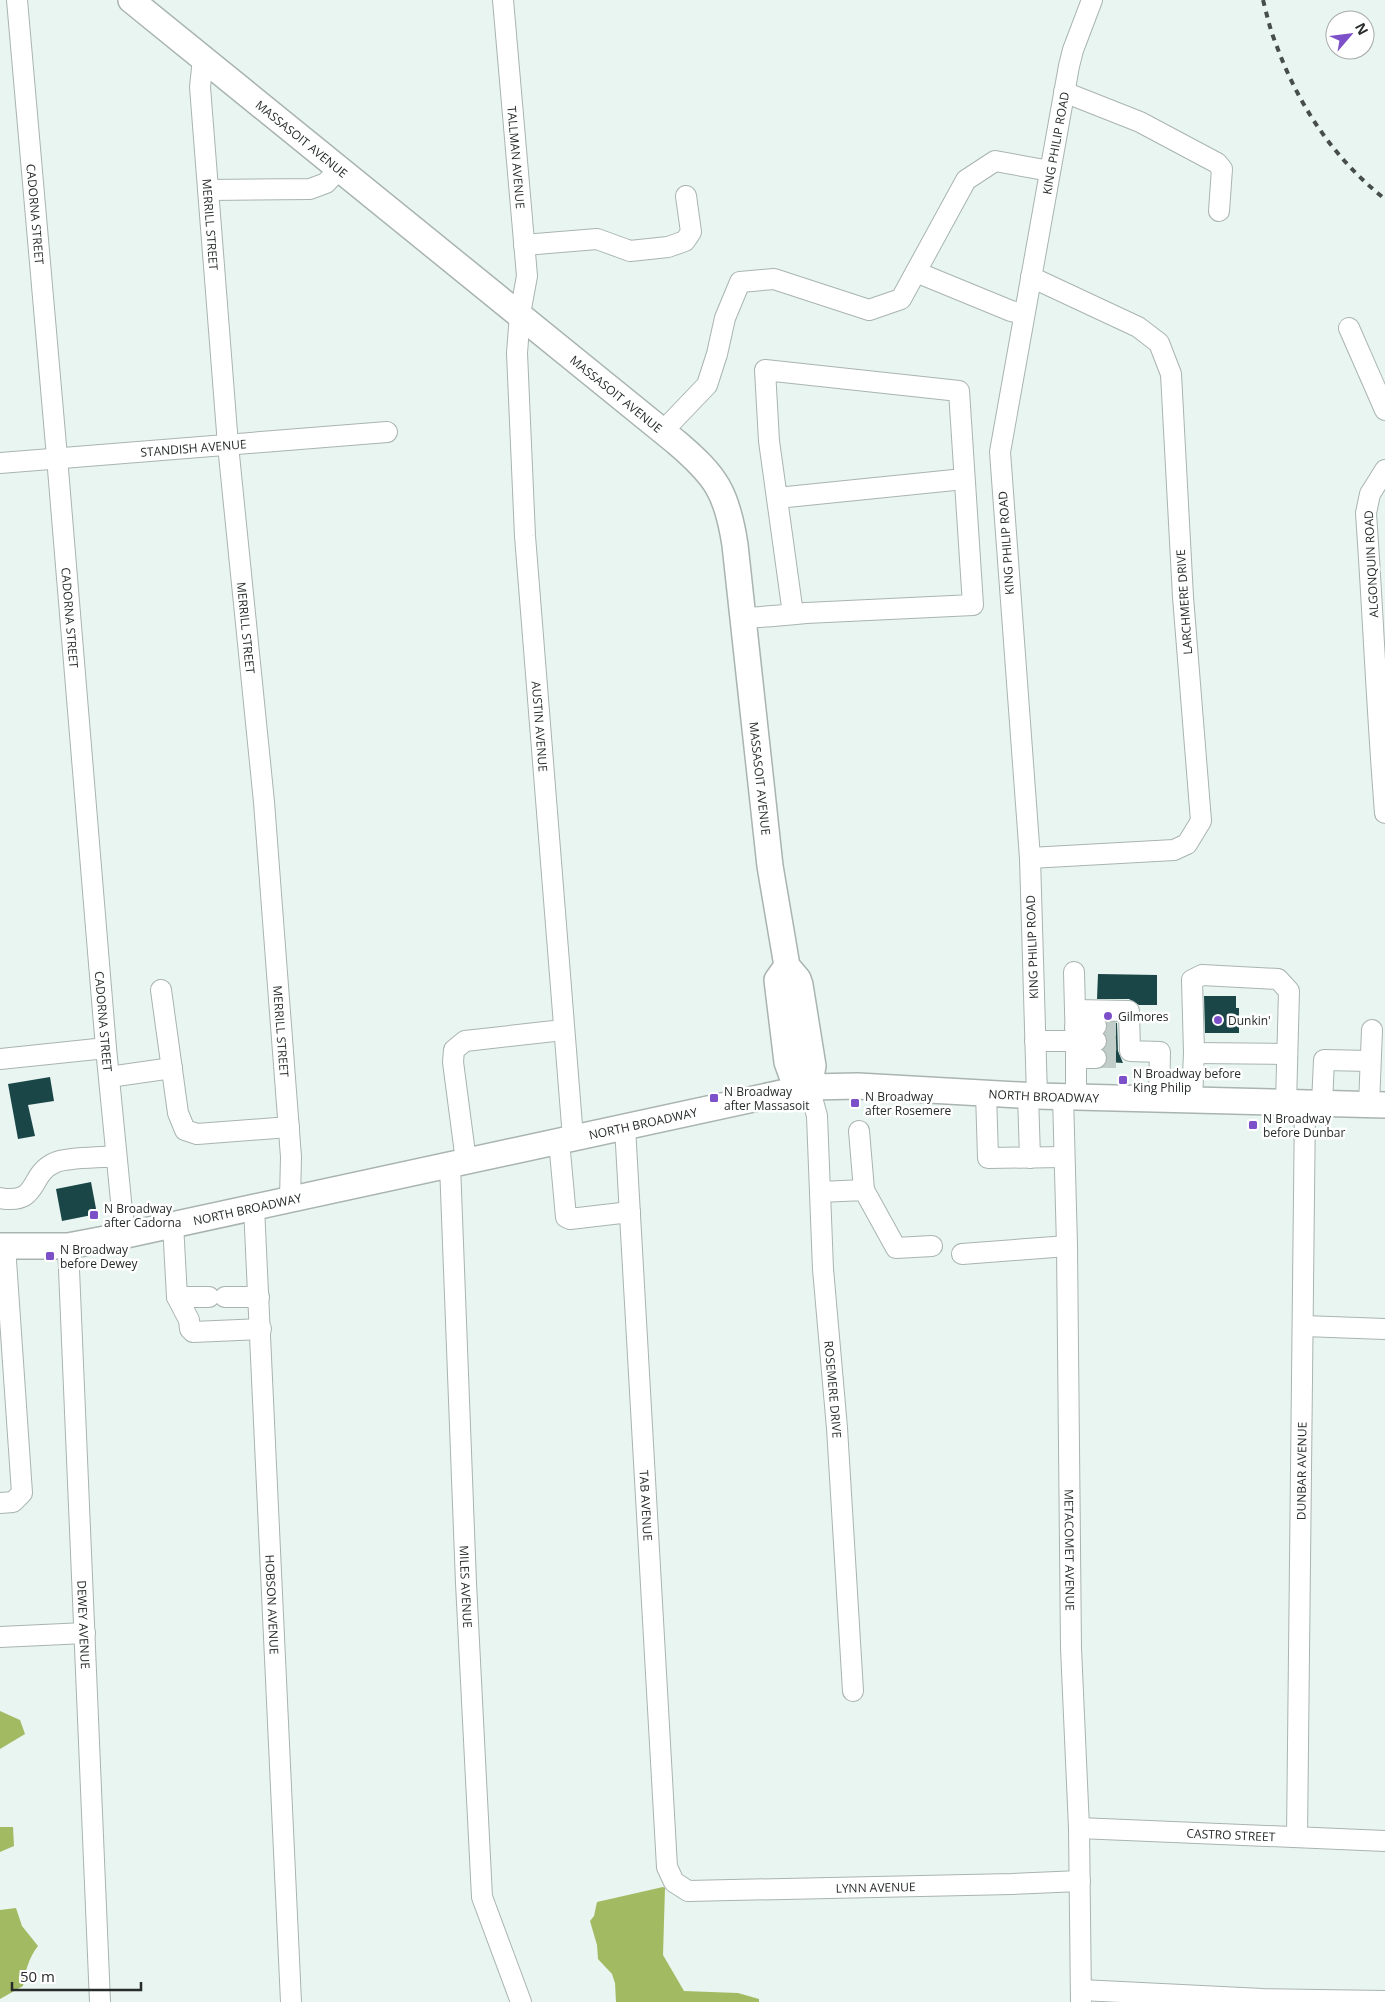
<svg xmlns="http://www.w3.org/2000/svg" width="1385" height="2002" viewBox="0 0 1385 2002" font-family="'Open Sans',sans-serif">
  <rect width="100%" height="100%" fill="#e8f5f0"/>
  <g fill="#a2bb62">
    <polygon points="0,1711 20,1720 25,1734 0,1749"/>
    <polygon points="0,1827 13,1827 14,1846 0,1852"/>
    <polygon points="663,1887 665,1888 663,1955 684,1991 738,1993 759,1999 759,2002 616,2002 615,1983 612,1974 598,1959 597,1945 590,1921 594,1916 597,1902"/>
    <path d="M16,1908L22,1926L38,1946C29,1957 25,1972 23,1986L0,1999V1910Z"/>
  </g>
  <g fill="#1b4647">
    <polygon points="1098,974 1157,975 1157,1005 1139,1005 1129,999 1097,999"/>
    <polygon points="1204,996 1236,996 1236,1008 1239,1008 1239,1033 1205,1033"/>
    <polygon points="1107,1022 1117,1023 1118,1051 1123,1063 1107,1062 1108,1058 1104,1050 1108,1041 1105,1033 1108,1026"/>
    <polygon points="50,1077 54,1101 28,1105 35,1136 18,1139 8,1084"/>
    <polygon points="91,1182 97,1214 62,1221 56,1189"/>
  </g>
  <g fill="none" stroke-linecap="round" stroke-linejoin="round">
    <g stroke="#c1cdc8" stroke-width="20" stroke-dasharray="20 10" stroke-linecap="butt">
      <polyline points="1096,1026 1123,1026"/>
      <polyline points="1096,1041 1123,1040"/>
      <polyline points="1096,1058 1123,1058"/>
    </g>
    <g stroke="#a9b4b0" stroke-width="22">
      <g id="minor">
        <path id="s1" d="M17,0L57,457L106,1048L122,1211L126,1235"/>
        <path id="s2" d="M503,0L527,276L520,314L517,353L525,536L573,1138"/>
        <path id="s3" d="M203,59L200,87L228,445L264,802L291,1157L290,1199"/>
        <polyline points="1064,92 1140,122 1217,163 1222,169 1219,211"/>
        <polyline points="208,190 310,189 326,183 339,169"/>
        <polyline points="524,245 597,239 630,251 668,247 685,241 691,232 686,196"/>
        <polyline points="916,272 1011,311 1024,314"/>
        <polyline points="1349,328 1385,410"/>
        <polyline points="663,431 707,385 717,354 725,318 740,282 774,279 869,310 901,299 966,180 995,161 1050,171"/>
        <path id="s4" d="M0,463L387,432"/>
        <path d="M1385,470L1370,494L1366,513C1373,613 1377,713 1385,813"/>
        <polyline points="777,498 964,479"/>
        <path d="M743,618C764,617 785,615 806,613L973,605L959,391L765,370L769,441L793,614"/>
        <polyline points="1030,858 1174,850 1187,844 1201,821 1183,597 1171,374 1159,343 1138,327 1031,277"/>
        <polyline points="1074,972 1075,1010"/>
        <polyline points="161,990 178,1113 185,1130 197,1134 289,1127"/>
        <polyline points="1075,1027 1096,1026"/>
        <polyline points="1035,1041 1076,1041 1076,1097"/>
        <polyline points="1096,1041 1076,1041 1075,1010 1129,1011 1130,1051 1160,1052 1159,1099"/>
        <polyline points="1194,1053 1286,1054"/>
        <polyline points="1076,1058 1096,1058"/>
        <polyline points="0,1059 106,1048"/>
        <polyline points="109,1077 172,1068"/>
        <path id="s5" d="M809,1087L817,1116L823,1269L837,1428L853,1691"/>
        <polyline points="986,1093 988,1158 1064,1157"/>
        <polyline points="1028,1095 1030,1158"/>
        <path id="s6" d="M1037,1096L1030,858L1000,452L1069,66L1073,50L1092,0"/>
        <path id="s7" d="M1063,1096L1067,1246L1071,1648L1079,1828L1081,2002"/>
        <polyline points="1192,1100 1194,1053 1192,980 1202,975 1278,979 1289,991 1286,1104"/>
        <polyline points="1322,1104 1324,1060 1370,1061"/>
        <polyline points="1369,1105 1372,1030"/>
        <path id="s8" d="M625,1127L667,1867L674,1882L688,1891L1012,1884L1080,1881"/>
        <polyline points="859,1131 864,1190"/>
        <polyline points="559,1141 566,1217 570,1219 630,1212"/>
        <polyline points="466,1161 453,1062 454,1050 465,1041 563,1030"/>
        <path id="s9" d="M450,1165L466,1583L482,1897L521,2002"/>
        <polyline points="820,1192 864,1190 896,1248 932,1246"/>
        <path d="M0,1198C40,1205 28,1175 54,1163C66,1157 101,1158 116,1156"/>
        <path id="s10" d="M254,1207L291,2002"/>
        <polyline points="173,1224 177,1297 189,1320 190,1329 193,1332 261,1329"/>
        <path id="s11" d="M68,1246L100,2002"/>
        <polyline points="962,1254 1067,1246"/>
        <polyline points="177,1297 209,1297"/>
        <polyline points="225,1297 259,1297"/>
        <polyline points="1304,1326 1385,1329"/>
        <polyline points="0,1503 13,1502 22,1493 5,1246"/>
        <polyline points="0,1637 85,1633"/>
        <path id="s12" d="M1079,1828L1385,1841"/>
        <path id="s13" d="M1297,1837L1305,1104"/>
        <polyline points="1081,1990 1262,1999 1385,2001"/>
      </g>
    </g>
    <g stroke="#a9b4b0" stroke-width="28">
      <g id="major">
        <path id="s14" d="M131,0L676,442C716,476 727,492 735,545L770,866L787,966L798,979L800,985L813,1066L809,1087L792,1076L787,1062L777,980L787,966"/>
        <path id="s15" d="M0,1246H68L126,1235L809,1087L858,1086L1037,1096L1385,1105"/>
      </g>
    </g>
    <use href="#minor" stroke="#fff" stroke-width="20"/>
    <use href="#major" stroke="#fff" stroke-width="25"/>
    <path stroke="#474d4b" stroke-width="4" stroke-dasharray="6 6" stroke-linecap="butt" d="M1263,0C1267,15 1270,30 1276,44C1298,105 1334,159 1385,199"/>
  </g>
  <g fill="#7c50c9" stroke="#fff" stroke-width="2">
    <circle cx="1108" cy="1016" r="5"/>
    <circle cx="1218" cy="1020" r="5"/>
    <rect x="1118" y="1075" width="10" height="10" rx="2.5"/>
    <rect x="709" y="1093" width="10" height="10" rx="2.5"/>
    <rect x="850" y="1098" width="10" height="10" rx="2.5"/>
    <rect x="1248" y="1120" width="10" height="10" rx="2.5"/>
    <rect x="89" y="1210" width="10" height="10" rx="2.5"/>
    <rect x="45" y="1251" width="10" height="10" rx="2.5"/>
  </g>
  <g text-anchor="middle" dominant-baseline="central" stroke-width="5" stroke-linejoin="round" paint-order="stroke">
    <g font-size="12" fill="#272c2a" stroke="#fff">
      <text stroke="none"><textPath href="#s14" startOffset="220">MASSASOIT AVENUE</textPath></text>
      <text stroke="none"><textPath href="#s6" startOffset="959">KING PHILIP ROAD</textPath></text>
      <text stroke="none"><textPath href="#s2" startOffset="158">TALLMAN AVENUE</textPath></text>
      <text stroke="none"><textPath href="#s1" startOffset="215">CADORNA STREET</textPath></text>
      <text stroke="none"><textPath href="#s3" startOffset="166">MERRILL STREET</textPath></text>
      <text stroke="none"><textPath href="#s14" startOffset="625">MASSASOIT AVENUE</textPath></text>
      <text stroke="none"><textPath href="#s4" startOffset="194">STANDISH AVENUE</textPath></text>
      <text transform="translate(1006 543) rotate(-94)">KING PHILIP ROAD</text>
      <text transform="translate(1371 564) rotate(-93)">ALGONQUIN ROAD</text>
      <text transform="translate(1184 602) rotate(-94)">LARCHMERE DRIVE</text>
      <text stroke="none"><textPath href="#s1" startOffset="620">CADORNA STREET</textPath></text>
      <text stroke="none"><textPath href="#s3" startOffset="571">MERRILL STREET</textPath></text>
      <text stroke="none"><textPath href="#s2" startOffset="729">AUSTIN AVENUE</textPath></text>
      <text stroke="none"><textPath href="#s14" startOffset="1059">MASSASOIT AVENUE</textPath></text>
      <text transform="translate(1032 947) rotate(-92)">KING PHILIP ROAD</text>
      <text stroke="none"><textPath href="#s1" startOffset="1025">CADORNA STREET</textPath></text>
      <text stroke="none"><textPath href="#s3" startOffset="976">MERRILL STREET</textPath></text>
      <text stroke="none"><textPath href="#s15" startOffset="1061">NORTH BROADWAY</textPath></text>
      <text stroke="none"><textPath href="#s15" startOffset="656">NORTH BROADWAY</textPath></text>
      <text stroke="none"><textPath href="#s15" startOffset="251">NORTH BROADWAY</textPath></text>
      <text stroke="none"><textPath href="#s5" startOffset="304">ROSEMERE DRIVE</textPath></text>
      <text stroke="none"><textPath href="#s13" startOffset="366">DUNBAR AVENUE</textPath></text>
      <text stroke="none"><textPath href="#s8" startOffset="379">TAB AVENUE</textPath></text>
      <text stroke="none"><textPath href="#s7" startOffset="454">METACOMET AVENUE</textPath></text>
      <text stroke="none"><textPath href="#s9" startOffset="422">MILES AVENUE</textPath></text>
      <text stroke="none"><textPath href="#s10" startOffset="398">HOBSON AVENUE</textPath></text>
      <text stroke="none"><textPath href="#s11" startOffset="379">DEWEY AVENUE</textPath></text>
      <text stroke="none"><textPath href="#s12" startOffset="152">CASTRO STREET</textPath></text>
      <text stroke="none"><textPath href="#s8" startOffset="962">LYNN AVENUE</textPath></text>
    </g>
    <g font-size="12" fill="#272c2a" stroke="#fff" text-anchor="start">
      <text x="1118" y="1016">Gilmores</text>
      <text x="1228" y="1020">Dunkin'</text>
      <text x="1133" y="1073">N Broadway before<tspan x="1133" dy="14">King Philip</tspan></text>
      <text x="724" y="1091">N Broadway<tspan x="724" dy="14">after Massasoit</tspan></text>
      <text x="865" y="1096">N Broadway<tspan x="865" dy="14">after Rosemere</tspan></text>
      <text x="1263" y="1118">N Broadway<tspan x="1263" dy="14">before Dunbar</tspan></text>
      <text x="104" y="1208">N Broadway<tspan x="104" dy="14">after Cadorna</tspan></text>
      <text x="60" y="1249">N Broadway<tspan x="60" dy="14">before Dewey</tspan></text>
    </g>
  </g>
  <g transform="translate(1350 35) rotate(62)"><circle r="24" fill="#ffffff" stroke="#a9abaa"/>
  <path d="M0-4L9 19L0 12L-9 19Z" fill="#7c50c9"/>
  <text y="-8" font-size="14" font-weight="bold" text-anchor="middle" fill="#272c2a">N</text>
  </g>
  <path d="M12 1982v8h129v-8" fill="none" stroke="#272c2a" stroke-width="2.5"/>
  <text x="20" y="1982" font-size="15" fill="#272c2a" stroke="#ffffff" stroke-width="4" paint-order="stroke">50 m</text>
</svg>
